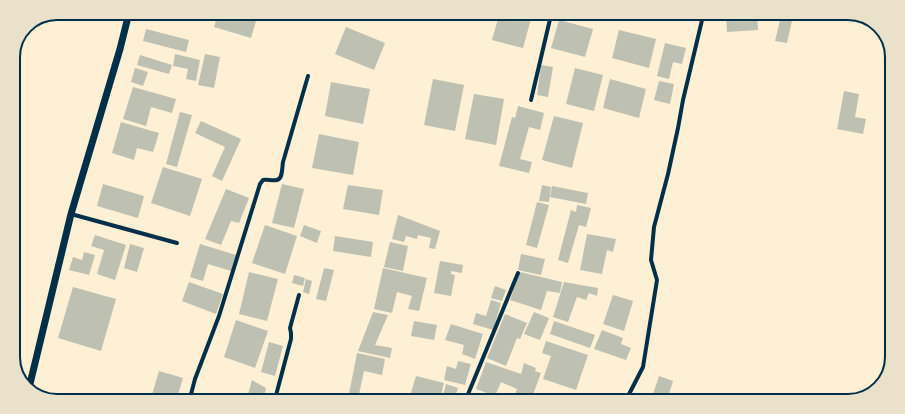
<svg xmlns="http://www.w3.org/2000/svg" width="905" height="414" viewBox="0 0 905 414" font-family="'DejaVu Sans',sans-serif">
  <rect width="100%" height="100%" fill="#fdf0d5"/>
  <g fill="#bec0b2">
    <polygon points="218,14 258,14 251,38 214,27"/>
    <polygon points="499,15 532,15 523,48 492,40"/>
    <polygon points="726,16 757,16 758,30 727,32"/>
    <polygon points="781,16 793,16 787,43 775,41"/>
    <polygon points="559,20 593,29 585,57 551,48"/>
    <polygon points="346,27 385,43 374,70 335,54"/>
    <polygon points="146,29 189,40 186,52 143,41"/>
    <polygon points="619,30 656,39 649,68 612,58"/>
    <polygon points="665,43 686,48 682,64 673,62 669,79 657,76"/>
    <polygon points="175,54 200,60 196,81 186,79 188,69 173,66"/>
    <polygon points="205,54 220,57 214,88 198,85"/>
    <polygon points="140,55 172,65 169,74 137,65"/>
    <polygon points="541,65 553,67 548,97 537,95"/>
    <polygon points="135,68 148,72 143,86 131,82"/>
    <polygon points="575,68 603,75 594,111 566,104"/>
    <polygon points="433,79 464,85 455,131 424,125"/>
    <polygon points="610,79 646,89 639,118 603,108"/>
    <polygon points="659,81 674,84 670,104 654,100"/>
    <polygon points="331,82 370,89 363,124 325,116"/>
    <polygon points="133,87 176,99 172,113 151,107 146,126 123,119"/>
    <polygon points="844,91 859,94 855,117 866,119 863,134 837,129"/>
    <polygon points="474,94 504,99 496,145 465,139"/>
    <polygon points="518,106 544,113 540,130 529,127 520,159 532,162 529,173 499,166 512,117 515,118"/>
    <polygon points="180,112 192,115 177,167 166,164"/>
    <polygon points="554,116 583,123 572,168 542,160"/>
    <polygon points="201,121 241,139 222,181 212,176 225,147 195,133"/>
    <polygon points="121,122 159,133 153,152 137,148 134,160 112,153"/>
    <polygon points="319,134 359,142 353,175 312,168"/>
    <polygon points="163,167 202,179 190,216 151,203"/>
    <polygon points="103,184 144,196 138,218 97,206"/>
    <polygon points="282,184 304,189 294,228 272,223"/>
    <polygon points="348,185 383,190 379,215 343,209"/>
    <polygon points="542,185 551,187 549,202 539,201"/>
    <polygon points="552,186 588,193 586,204 550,197"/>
    <polygon points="226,189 249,198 239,223 231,221 221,245 205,239"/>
    <polygon points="537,202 549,205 537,248 526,245"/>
    <polygon points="577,205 591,208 586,227 579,225 568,263 558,260 571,210 576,212"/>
    <polygon points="398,215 440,231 435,249 429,248 431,238 418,235 417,239 406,236 404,242 392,239"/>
    <polygon points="265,225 297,236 285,274 252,263"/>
    <polygon points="304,225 321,231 317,243 300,236"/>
    <polygon points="587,234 616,239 613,252 607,250 602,274 580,270"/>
    <polygon points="95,235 126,245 115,280 97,274 104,250 91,246"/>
    <polygon points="335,236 373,242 371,257 333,251"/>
    <polygon points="390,242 408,246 403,271 384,267"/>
    <polygon points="130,244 144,248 137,272 124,268"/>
    <polygon points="200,244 236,255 231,271 208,264 203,281 190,277"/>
    <polygon points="84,252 95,255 89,275 69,270 73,257 82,260"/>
    <polygon points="521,254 545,259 541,275 518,270"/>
    <polygon points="440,261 463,265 462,273 451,271 451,274 455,275 451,296 434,293"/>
    <polygon points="324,268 334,270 326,301 316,299"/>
    <polygon points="383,268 427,278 419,311 408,309 412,296 397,292 392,313 374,309"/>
    <polygon points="249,272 278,279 267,321 239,314"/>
    <polygon points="520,272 562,282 560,293 547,291 541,310 510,300"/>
    <polygon points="294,275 305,278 303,286 292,283"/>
    <polygon points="306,279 312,281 309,294 303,292"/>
    <polygon points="189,282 223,294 216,314 182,301"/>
    <polygon points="564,282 598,288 597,296 589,293 586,300 577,297 568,322 553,317"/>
    <polygon points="495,286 506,290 502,301 491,298"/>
    <polygon points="73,287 116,299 101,351 58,338"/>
    <polygon points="613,295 633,301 624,331 603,324"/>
    <polygon points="491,300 501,303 493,330 473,324 476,313 486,316"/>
    <polygon points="373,312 388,315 375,345 392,348 390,358 358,351"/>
    <polygon points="534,312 549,318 540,340 524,334"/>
    <polygon points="505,314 527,323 520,339 517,338 506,366 487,358"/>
    <polygon points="236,320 268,331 255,368 224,357"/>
    <polygon points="414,321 437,325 434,340 411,336"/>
    <polygon points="554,321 595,335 590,348 550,334"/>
    <polygon points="451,324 483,334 475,359 462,354 464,345 445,340"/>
    <polygon points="602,330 623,338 621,344 631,348 626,360 594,349"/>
    <polygon points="546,341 588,355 576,390 543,379 551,356 542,353"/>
    <polygon points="269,342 283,346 275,376 261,372"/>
    <polygon points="357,353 385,359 382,375 364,371 358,399 348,399"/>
    <polygon points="458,361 471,364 465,385 444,380 447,366 456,369"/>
    <polygon points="486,362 521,374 524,363 536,368 535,371 541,373 531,400 513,400 517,389 501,382 495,396 476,389"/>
    <polygon points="159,371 183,378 177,398 151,398"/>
    <polygon points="416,376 444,383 440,399 433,399 411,393"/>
    <polygon points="659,376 673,381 667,400 651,400"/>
    <polygon points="252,380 266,388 264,398 247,398"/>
    <polygon points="446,384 458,388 456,394 451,393 449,399 442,399"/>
    <polygon points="471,393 486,399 469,399"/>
  </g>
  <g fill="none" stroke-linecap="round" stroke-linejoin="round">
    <g stroke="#003049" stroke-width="4">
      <polyline points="531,100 551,15"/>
      <polyline points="71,214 177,243"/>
      <path d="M190,398L195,379L219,316L260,184L263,180C267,179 272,181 277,180C283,179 282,167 283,162L308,76"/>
      <polyline points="275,399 291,339 291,333 290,328 299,295"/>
      <polyline points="466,399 518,273"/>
      <polyline points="626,400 643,367 657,280 651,260 654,227 668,174 678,128 683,100 703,16"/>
    </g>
    <polyline stroke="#003049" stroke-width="7" points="29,388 71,214 120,49 129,13"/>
  </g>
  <path d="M0 0H905V414H0ZM57 20H848A37 37 0 0 1 885 57V357A37 37 0 0 1 848 394H57A37 37 0 0 1 20 357V57A37 37 0 0 1 57 20Z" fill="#e9e1ca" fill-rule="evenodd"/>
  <path fill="none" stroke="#003049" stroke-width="2" d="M57 20H848A37 37 0 0 1 885 57V357A37 37 0 0 1 848 394H57A37 37 0 0 1 20 357V57A37 37 0 0 1 57 20Z"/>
</svg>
